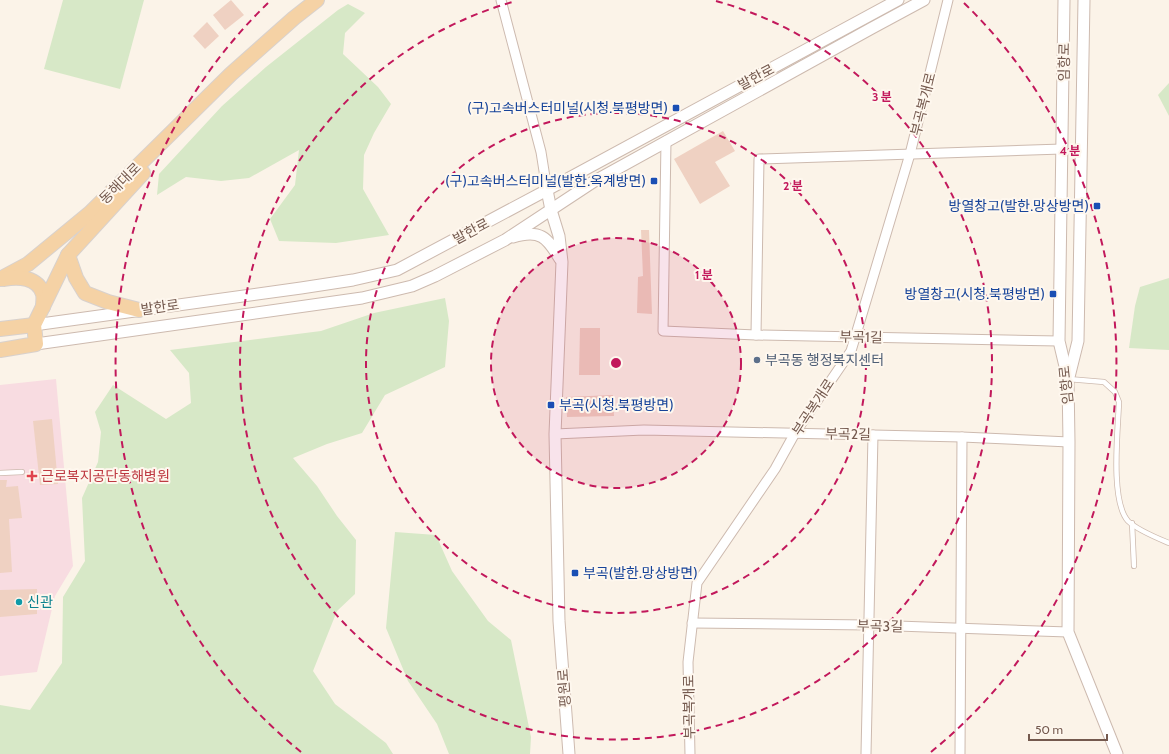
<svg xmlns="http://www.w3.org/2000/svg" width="1169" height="754" viewBox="0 0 1169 754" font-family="Cabin,'Noto Sans KR',sans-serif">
  <rect width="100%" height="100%" fill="#fbf3e8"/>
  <polygon fill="#f8dce1" points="56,379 73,566 55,596 37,672 0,676 0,385"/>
  <g fill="#d7e8c7">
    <polygon points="63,0 144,0 120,89 44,69"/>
    <polygon points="348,4 365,13 345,33 343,54 378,87 391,104 374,133 364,155 363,189 389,235 336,243 279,241 270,219 295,185 299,150 249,178 221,181 186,177 157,195 159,174 222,106 266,67 338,10"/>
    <polygon points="1169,83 1169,116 1158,95"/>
    <polygon points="1169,278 1169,350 1129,348 1135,306 1140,287"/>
    <polygon points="445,298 449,321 445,367 385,395 362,433 327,444 293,458 317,486 337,516 356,540 355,594 337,611 313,671 335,704 386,743 393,754 0,754 0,705 30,710 62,663 63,597 85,561 82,498 98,462 101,432 95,412 113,385 166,419 191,403 189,373 170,350 321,331 374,313"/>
    <polygon points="395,532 436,535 452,571 488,621 511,640 531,737 530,754 449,754 437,724 408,681 386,628"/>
  </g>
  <g fill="#efd1c2">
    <polygon points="231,0 244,15 225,30 213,15"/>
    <polygon points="207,22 219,36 205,49 193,36"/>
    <polygon points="723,131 735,151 715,162 730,186 700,204 674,159"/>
    <polygon points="641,230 649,230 652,314 637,313 638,277 643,276"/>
    <polygon points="580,328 600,328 600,375 579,375"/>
    <polygon points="613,395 614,416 567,417 566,397"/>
    <polygon points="52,419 58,484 40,485 33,421"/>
    <polygon points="0,480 7,480 6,487 18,486 22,518 9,519 12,572 0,573"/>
    <polygon points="37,589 37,614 0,617 0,590"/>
  </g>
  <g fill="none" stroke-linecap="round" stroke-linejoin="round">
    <g stroke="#cdbaaf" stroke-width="6">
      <g id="service">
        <path d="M1068,379L1104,382L1115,392L1119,402C1118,430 1110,501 1128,521C1137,530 1157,538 1169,543"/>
        <polyline points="0,473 22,472"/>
        <polyline points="1132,523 1134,566"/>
      </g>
    </g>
    <g stroke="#cdbaaf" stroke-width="11">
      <g id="minor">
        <polyline points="501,0 541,152 547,190"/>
        <polyline points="666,141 663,331 756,335 1059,341"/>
        <polyline points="756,335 759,159 1062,149"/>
        <polyline points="555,434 644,430 962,437 1069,442"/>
        <polyline points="692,623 869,625 1068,632"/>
        <polyline points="690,754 688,662 697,583 775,469 795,433 851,351 910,154 948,0"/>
        <polyline points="866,754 873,435"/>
        <polyline points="960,754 962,437"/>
      </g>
    </g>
    <g stroke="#cdbaaf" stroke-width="13">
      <g id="tertiary">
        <polyline points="1064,0 1059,341 1068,379 1069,442 1068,632 1117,754"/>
        <polyline points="547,190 551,210 559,236 562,262 555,434 559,621 569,754"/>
        <path d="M513,237C540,229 547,237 560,259"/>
        <polyline points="34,325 301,288 353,280 397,270 547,190 898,0"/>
        <polyline points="36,344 362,298 412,286 435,276 505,240 593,182 872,28 924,0"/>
        <polyline points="1069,377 1078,341 1084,0"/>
      </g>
    </g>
    <g stroke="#d8d1cd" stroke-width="16">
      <g id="primary">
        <polyline points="68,255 76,278 85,293 108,302 139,310"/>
        <polyline points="0,279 28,264 90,213 231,74 294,18 317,0"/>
        <path d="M4,279C18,276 38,277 43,294C44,298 43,303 43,307"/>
        <polyline points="0,329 34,325"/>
        <polyline points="0,350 36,344 34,325 68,255 143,173"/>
      </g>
    </g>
    <use href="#service" stroke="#fff" stroke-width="4.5"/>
    <use href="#minor" stroke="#fff" stroke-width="9"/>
    <use href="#tertiary" stroke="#fff" stroke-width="11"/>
    <use href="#primary" stroke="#f5d2a5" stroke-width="14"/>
  </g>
  <circle cx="616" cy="363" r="125" fill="#c2185b" fill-opacity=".12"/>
  <g fill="none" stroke="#c2185b" stroke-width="2" stroke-dasharray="7 5">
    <circle cx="616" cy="363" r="125"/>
    <circle cx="616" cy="363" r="250"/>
    <path d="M716 1A376 376 0 1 1 516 1"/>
    <path d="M301 752A501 501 0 0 1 268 3M964 3A501 501 0 0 1 931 752"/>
  </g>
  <g fill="#1a4fb4" stroke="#fef7ee" stroke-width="1.5">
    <rect x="672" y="104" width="8" height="8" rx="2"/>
    <rect x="650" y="177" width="8" height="8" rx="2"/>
    <rect x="1093" y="202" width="8" height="8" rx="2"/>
    <rect x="1049" y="290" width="8" height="8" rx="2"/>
    <rect x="547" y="401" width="8" height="8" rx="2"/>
    <rect x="571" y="569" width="8" height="8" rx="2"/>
  </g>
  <circle fill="#5c6f8a" stroke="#fef7ee" stroke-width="1.5" cx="757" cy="360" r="4"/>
  <path fill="#e0444e" stroke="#fef7ee" stroke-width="1.5" d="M30 470h4v4h4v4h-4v4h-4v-4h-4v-4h4z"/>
  <circle fill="#0f9aa8" stroke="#fef7ee" stroke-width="1.5" cx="19" cy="602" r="4"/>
  <g text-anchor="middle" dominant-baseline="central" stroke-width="4" stroke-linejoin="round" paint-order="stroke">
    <g font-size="14" fill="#74594e" stroke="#fef7ee">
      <text transform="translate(1064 62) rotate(-89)">임항로</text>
      <text transform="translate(756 77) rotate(-28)">발한로</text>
      <text transform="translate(923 104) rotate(-76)">부곡복개로</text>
      <text transform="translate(120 183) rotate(-45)">동해대로</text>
      <text transform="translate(471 231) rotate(-28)">발한로</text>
      <text transform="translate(160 307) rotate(-8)">발한로</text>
      <text transform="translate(861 337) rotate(1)">부곡1길</text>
      <text transform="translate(1066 385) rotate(-96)">임항로</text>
      <text transform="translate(813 407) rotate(-57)">부곡복개로</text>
      <text transform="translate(848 434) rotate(1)">부곡2길</text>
      <text transform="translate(880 626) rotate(1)">부곡3길</text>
      <text transform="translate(564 688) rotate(-94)">평원로</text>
      <text transform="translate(689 707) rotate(-91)">부곡복개로</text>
    </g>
    <g font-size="14" fill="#164399" stroke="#fef7ee" text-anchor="end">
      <text x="668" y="108">(구)고속버스터미널(시청.북평방면)</text>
      <text x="646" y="181">(구)고속버스터미널(발한.옥계방면)</text>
      <text x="1089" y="206">방열창고(발한.망상방면)</text>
      <text x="1045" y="294">방열창고(시청.북평방면)</text>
      <text x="559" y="405" text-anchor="start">부곡(시청.북평방면)</text>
      <text x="583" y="573" text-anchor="start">부곡(발한.망상방면)</text>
    </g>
    <g font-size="14" fill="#4e5e75" stroke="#fef7ee" text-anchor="start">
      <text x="765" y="360">부곡동 행정복지센터</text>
    </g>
    <g font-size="14" fill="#be3a42" stroke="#fef7ee" text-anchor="start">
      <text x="41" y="476">근로복지공단동해병원</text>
    </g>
    <g font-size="14" fill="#0d838f" stroke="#fef7ee" text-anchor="start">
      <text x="27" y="602">신관</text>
    </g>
  </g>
  <circle cx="616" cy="363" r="6" fill="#c2185b" stroke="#fef7ee" stroke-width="2"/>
  <g font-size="12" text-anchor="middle" font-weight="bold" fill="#c2185b" stroke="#fef7ee" stroke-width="4" stroke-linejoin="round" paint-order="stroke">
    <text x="882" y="101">3 분</text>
    <text x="1070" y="155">4 분</text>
    <text x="793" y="190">2 분</text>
    <text x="704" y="279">1 분</text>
  </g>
  <path d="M1029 734v6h78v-6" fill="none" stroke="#74594e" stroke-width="2"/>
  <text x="1035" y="734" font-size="12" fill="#74594e" stroke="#fef7ee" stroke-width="3" paint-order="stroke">50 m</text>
</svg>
